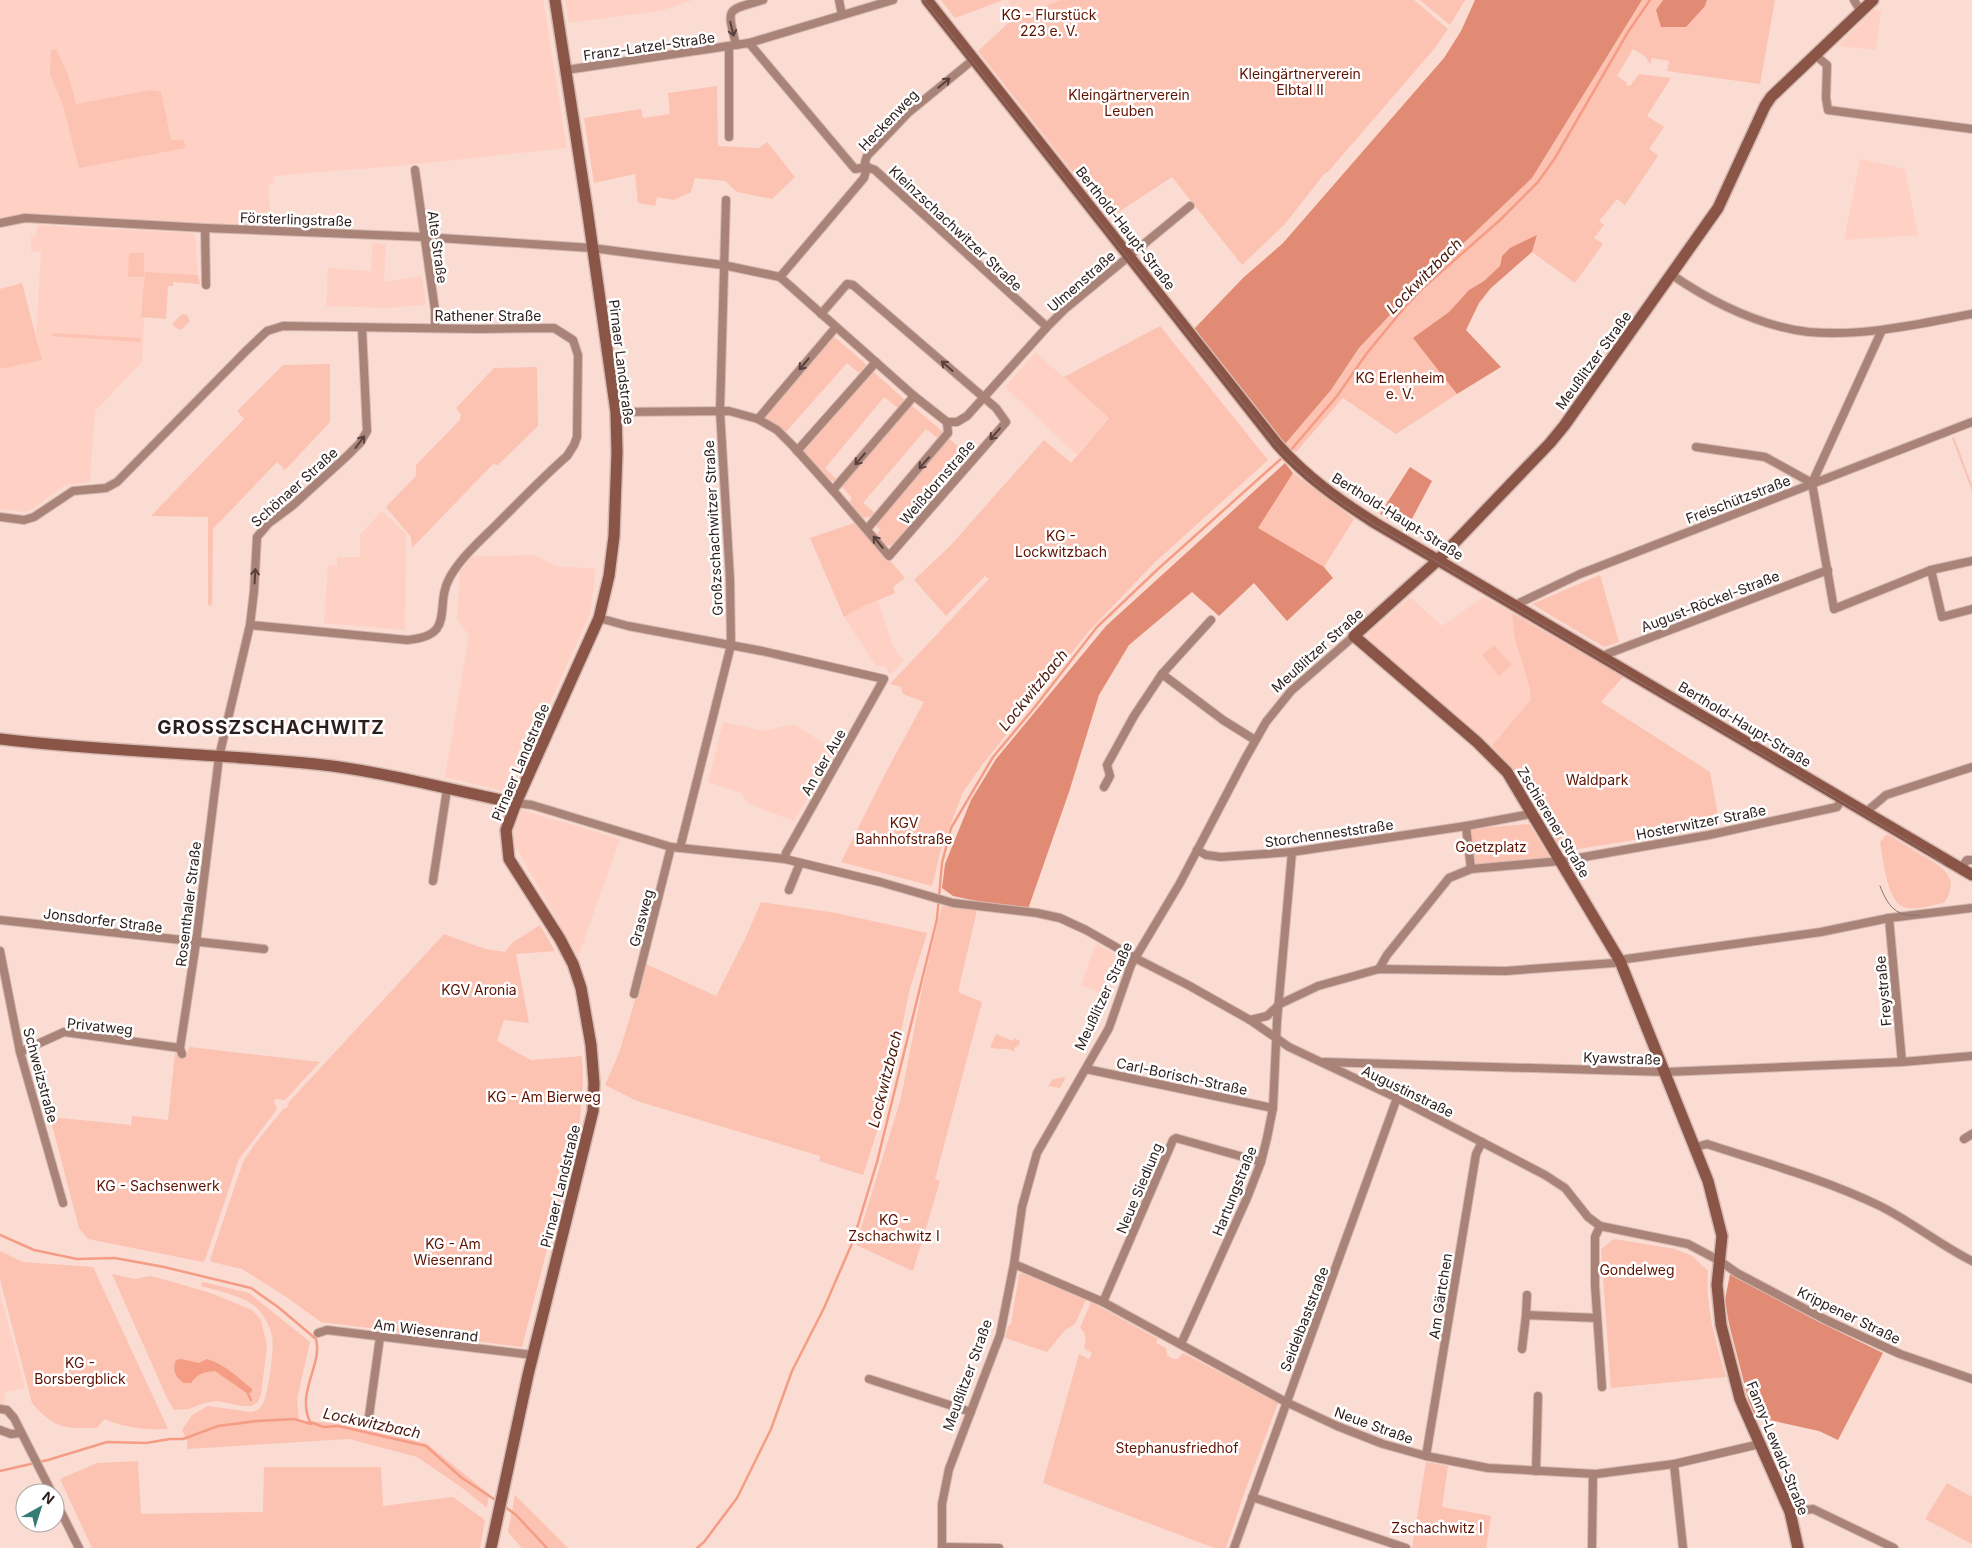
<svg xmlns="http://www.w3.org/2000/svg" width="1972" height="1548" viewBox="0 0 1972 1548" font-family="Inter,sans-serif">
  <rect width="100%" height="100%" fill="#fadcd3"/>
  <g fill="#fed1c4">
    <polygon points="0,0 543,0 567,148 408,165 273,176 275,183 269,184 270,229 25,218 0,223"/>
    <polygon points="565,0 693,0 660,11 569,23"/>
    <polygon points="1008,0 1061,0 1015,17"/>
    <polygon points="1873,10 1881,10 1876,50 1838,46"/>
    <polygon points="1860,159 1905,169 1918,235 1844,240"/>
    <polygon points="37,225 192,233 195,236 198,275 145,273 142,317 144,318 142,362 95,411 90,482 65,485 31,510 24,512 0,509 0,369 41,359 36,337 41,252 31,251 31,236 36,236"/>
    <polygon points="372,243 386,244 384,282 422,276 426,305 387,308 326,306 328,268 371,271"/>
    <polygon points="1035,352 1109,417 1077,455 1005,387"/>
    <polygon points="382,511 406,534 405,630 324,623 328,565 337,566 337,557 360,557 360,535"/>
    <polygon points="535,555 556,566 596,569 590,614 524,761 511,793 445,777 469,635 457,620 460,572 472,556"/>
    <polygon points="1410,597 1442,626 1483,597 1512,613 1514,636 1529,685 1531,699 1492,746 1368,639 1368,634"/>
    <polygon points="878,601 893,647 904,661 891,674 888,672 886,667 876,666 844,617 864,606"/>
    <polygon points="723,722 764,731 793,724 835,750 794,821 749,804 741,793 708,782"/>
    <polygon points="522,810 620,839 578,957 514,844 513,829"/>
    <polygon points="1096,943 1113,954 1122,961 1122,964 1119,976 1115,978 1109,996 1081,985"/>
    <polygon points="0,1293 25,1388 5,1392 4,1404 0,1406"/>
  </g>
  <g fill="#fcc2b2">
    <polygon points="941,0 1003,0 955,18"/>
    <polygon points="1061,0 1414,0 1448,29 1434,49 1328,172 1324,174 1285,224 1242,265 1172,177 1111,217 1109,215 1107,216 978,51 1015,17"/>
    <polygon points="1420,0 1465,0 1450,25"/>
    <polygon points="1642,0 1663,0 1656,10 1705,6 1707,0 1775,0 1760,84 1667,71 1669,61 1652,58 1650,64 1645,56 1633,49 1617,76 1627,83 1626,85 1630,86 1639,74 1671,78 1647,116 1664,127 1649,149 1658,156 1625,205 1617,199 1599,221 1604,225 1594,238 1603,244 1575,283 1532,252 1537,236 1502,256 1500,266 1484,281 1469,290 1449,312 1414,338 1457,394 1396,434 1343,398 1296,452 1285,444 1331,390 1359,348 1374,332 1401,303 1532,178"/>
    <polygon points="56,49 68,74 76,104 151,90 161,92 171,140 183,140 186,148 79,168 63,105 50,74 51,50"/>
    <polygon points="717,86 718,146 759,148 767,142 795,177 772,199 737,192 725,181 695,178 691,192 674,200 657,197 655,206 638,203 635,174 594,183 584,118 641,109 643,118 670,114 668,93"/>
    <polygon points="129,253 144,253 144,277 128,277"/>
    <polygon points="145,272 198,275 200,284 173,282 173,286 168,286 166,319 141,317"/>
    <polygon points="22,283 42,360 0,369 0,289"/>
    <polygon points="182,314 187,315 190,321 181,330 173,326 173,323"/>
    <polygon points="1160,326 1268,460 1153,564 1089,631 982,765 963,792 941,849 932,886 841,862 886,772 924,702 903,694 901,687 890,684 989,579 985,576 946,616 914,580 951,545 1044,440 1071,463 1109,418 1064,377"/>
    <polygon points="52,333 141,338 140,342 52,336"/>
    <polygon points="832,335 867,365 859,373 847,363 785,433 761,415"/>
    <polygon points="330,364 330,422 285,470 277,462 213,529 212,606 208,605 208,517 151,516 244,419 237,411 283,365"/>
    <polygon points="537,367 538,426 498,465 493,464 412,548 411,537 386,507 416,476 416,465 460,420 461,414 456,408 494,368"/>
    <polygon points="870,369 905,400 898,408 884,397 825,468 836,479 834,481 828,481 799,450"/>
    <path d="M909,403L944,433L939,439L926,429L863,503L875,513C863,524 856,514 848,504L852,498L839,483Z"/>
    <polygon points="1954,437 1972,485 1972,491 1952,438"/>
    <path d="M948,438L971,457L949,482L942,483L934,494L936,497L895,544C885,549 881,542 875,536L880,530L873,522Z"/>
    <polygon points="1293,473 1354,519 1324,567 1257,528"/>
    <polygon points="857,522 905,578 893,587 895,593 864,606 844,617 810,538"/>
    <polygon points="1600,575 1619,642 1604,647 1532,604"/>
    <path d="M1512,613L1623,677L1601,702L1710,772L1720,826L1566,851L1561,848C1540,813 1521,776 1492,746L1531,699L1529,685L1514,636Z"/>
    <polygon points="1494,645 1512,665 1499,676 1482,655"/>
    <polygon points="1529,824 1550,858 1474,866 1469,829"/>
    <path d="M1887,834C1898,841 1909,847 1920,854C1941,866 1962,877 1944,903C1931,905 1917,911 1904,907C1887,902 1883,858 1880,842Z"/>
    <polygon points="761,902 836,913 927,933 909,992 889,1094 863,1175 819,1161 820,1156 637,1101 605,1085 619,1053 646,964 716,996 745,939"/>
    <polygon points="942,906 977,910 958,992 982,1002 935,1179 940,1181 913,1271 856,1245 901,1098 922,989"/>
    <polygon points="540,925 555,951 516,954 529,1023 504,1020 497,1041 531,1060 582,1056 583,1082 580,1120 522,1347 321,1322 285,1296 242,1269 212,1262 210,1260 243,1162 254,1145 284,1108 287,1108 289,1102 444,934 485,949 505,952 512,943"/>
    <path d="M996,1034L1013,1041L1014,1038L1020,1041L1019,1045L1014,1048L1015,1052C1006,1046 998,1051 990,1047Z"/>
    <polygon points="189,1047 320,1062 285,1100 275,1099 274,1102 277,1109 239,1159 205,1260 203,1262 88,1239 79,1228 50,1117 131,1125 132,1116 168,1120 175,1053 187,1055"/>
    <polygon points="1066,1077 1060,1088 1048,1086 1053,1079"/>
    <path d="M1614,1239L1675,1249L1692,1256L1708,1271C1705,1307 1716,1343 1726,1377L1611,1388L1601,1249Z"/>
    <path d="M0,1251L23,1262L93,1267L168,1429C145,1430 126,1428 104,1419L97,1428C64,1428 56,1430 32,1403L0,1279Z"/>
    <polygon points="1022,1273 1086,1300 1075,1324 1065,1330 1047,1352 1005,1338 1008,1326 1011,1324 1019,1275"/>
    <polygon points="112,1274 135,1279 150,1276 170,1281 213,1294 252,1310 261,1320 267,1346 261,1394 258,1402 251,1406 242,1406 217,1401 204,1403 189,1409 174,1410 167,1398"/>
    <path d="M203,1282L249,1293L310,1342L297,1399L299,1422L309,1421L361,1426L427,1444L489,1494L487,1508L461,1487L417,1457L349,1439L187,1449V1440L182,1430L192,1415L208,1406L251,1412C256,1411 260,1409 263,1404C268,1394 275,1347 272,1336C270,1326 263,1313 255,1306C241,1295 218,1291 201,1286Z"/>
    <path d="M1091,1302L1158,1339L1156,1343L1166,1348L1167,1355L1173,1359H1178L1183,1353L1278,1403L1245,1491L1226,1548H1214L1043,1483L1079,1354L1089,1359L1092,1353L1084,1348C1086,1341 1087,1333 1080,1328Z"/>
    <polygon points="138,1461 141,1514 263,1512 264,1467 381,1467 383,1506 453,1497 485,1520 480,1548 92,1548 60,1479 97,1463"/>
    <polygon points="1426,1462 1448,1466 1442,1507 1491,1516 1486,1548 1412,1548"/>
    <polygon points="1947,1483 1972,1497 1972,1544 1925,1519"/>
    <polygon points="515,1495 568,1548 522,1548 508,1532"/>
  </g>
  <g fill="#e28b74">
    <polygon points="1475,0 1642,0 1532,178 1401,303 1374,332 1359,348 1331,390 1285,444 1193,330 1243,278 1283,243 1444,58 1461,31"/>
    <polygon points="1663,0 1707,0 1705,6 1686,27 1661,27 1656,10"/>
    <polygon points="1537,235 1532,252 1491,288 1479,303 1466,330 1501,367 1457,394 1413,338 1449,312 1469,290 1484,281 1500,266 1502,256 1510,248"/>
    <polygon points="1285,463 1293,473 1258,528 1324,567 1333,578 1287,621 1254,583 1219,616 1192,592 1129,645 1099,695 1069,792 1027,912 953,896 942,888 945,864 971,800 996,759 1106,626"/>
    <polygon points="1410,467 1432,481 1406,530 1380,514"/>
    <polygon points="1730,1274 1817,1321 1883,1353 1838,1440 1819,1431 1756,1417 1749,1402 1729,1324 1725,1300"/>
  </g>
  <path fill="#f59c85" d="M181,1359L199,1363L207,1359C226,1365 237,1377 252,1389V1392L248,1394L215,1371C203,1372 197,1374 191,1383H184C175,1377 172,1370 176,1360Z"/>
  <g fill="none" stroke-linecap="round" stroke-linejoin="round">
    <g stroke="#f59c85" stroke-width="2.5">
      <polyline points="1290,451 1337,396 1367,353 1405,307 1424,287 1500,220 1538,182 1555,158 1628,32 1650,0"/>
      <path d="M0,1235L34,1250L77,1259L115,1258L164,1267L251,1288L278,1307L316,1339C323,1364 296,1392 310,1422L324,1427L338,1426L426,1446L462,1478L497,1501"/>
      <polyline points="248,1394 251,1400"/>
      <polyline points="0,1471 48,1460 107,1442 146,1443 170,1439 183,1439 218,1426 257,1421 294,1419 311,1424"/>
      <polyline points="504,1506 516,1515 547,1548"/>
      <polyline points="697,1548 704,1542 737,1498 771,1429 792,1371 824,1308 853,1241 877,1162 937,919 942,863 951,828 993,757 1034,708 1097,627 1158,569 1284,456"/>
    </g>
    <g stroke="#d5bab2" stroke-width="10">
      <g id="street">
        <polyline points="839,0 842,15"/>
        <polyline points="1854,0 1861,12"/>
        <polyline points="749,43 855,169 867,167 875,170 1047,327"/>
        <path d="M736,45C727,7 725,11 763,0"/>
        <polyline points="729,47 729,137"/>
        <polyline points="1815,55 1827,65 1826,98 1828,110 1972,129"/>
        <polyline points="566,70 749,43 893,0"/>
        <polyline points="415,170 435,310 435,328"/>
        <polyline points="0,223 25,218 205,228 424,237 592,248 723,265 780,277 914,396 947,422 957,422 967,416 1047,327 1065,309 1190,206"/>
        <polyline points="205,228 206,285"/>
        <path d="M1672,275C1713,303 1758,326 1809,332C1863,337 1918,324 1972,314"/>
        <polyline points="780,277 864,178 867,167 865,162 867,156 908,113 974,59"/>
        <polyline points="1882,330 1812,483 1834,609 1931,570 1972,561"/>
        <polyline points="616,412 729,411 758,419 777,430 792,445 836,494 889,556 1006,422 996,408 853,285 847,284 821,314"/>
        <polyline points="758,419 836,327"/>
        <polyline points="1696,447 1765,457 1812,483"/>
        <polyline points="797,451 876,362"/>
        <polyline points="833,490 914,396"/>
        <path d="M0,517L24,520L34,517L73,491L106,488L117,482L246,351L267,331L283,326L479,329L554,328L573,340L578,355L577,437L574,445L567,456C543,477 521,500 498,523C482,539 462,556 450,577C433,606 458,636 407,640L250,625"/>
        <polyline points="867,529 948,433 947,422"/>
        <polyline points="1931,570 1942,617 1972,609"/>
        <polyline points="1515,605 1580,574 1972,422"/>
        <polyline points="599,618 628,626 762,651 884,679 786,853 785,859"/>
        <polyline points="1604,658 1607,654 1828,570"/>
        <polyline points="1162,674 1223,720 1255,740"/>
        <polyline points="1104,787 1110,776 1107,765 1134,716 1162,674 1211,620"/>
        <polyline points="516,803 532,805 671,847 785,859 880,882 953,903 1037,913 1060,918 1086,930 1135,958 1188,985 1250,1020 1289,1047 1397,1098 1545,1175 1565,1188 1588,1217 1600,1226 1688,1244 1720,1261 1737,1273 1826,1320 1900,1354 1972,1379"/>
        <polyline points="1866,812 1886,795 1972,767"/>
        <polyline points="1466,826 1471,869"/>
        <polyline points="680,848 731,645 730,579 720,411 726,200"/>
        <polyline points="1197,850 1206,855 1221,857 1292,852 1466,826 1531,814"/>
        <polyline points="1961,868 1967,860 1972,860"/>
        <polyline points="433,881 447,789"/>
        <polyline points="789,890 800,863"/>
        <polyline points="1889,918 1902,1062"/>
        <polyline points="0,920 264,949"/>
        <polyline points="0,951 20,1052 63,1203"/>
        <polyline points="1379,969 1387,955 1449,878 1471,869 1561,861 1709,835 1837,807 1842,799"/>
        <polyline points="634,994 671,847"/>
        <polyline points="1250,1020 1267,1016 1280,1004 1318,986 1379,969 1505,971 1614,963 1626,959 1821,932 1889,918 1972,908"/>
        <polyline points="20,1052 64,1032 180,1048"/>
        <polyline points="182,1054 180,1048 196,943 219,757 250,625 254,591 257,537 269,523 292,506 347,456 360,443 367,431 362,328"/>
        <polyline points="1324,1062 1666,1072 1902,1062 1972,1056"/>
        <polyline points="1086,1069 1273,1108"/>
        <polyline points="1964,1139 1972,1134"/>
        <path d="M1696,1147L1707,1144C1765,1163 1824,1179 1880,1206C1912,1222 1940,1245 1972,1261"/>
        <polyline points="1600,1226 1595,1237 1595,1285 1602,1387"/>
        <polyline points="1014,1264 1103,1302 1286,1402 1337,1426 1383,1444 1426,1456 1488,1468 1596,1474 1674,1464 1760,1444"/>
        <polyline points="1103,1302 1173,1140 1176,1138 1261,1162"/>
        <polyline points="1526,1315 1527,1295"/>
        <polyline points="318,1333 327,1330 533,1355"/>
        <polyline points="1181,1344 1247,1198 1261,1162 1267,1138 1273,1108 1277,1021 1292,852"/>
        <polyline points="1522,1349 1526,1315 1597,1318"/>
        <polyline points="869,1379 971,1412"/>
        <polyline points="0,1409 7,1410 14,1418 52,1493"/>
        <polyline points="369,1416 380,1337"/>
        <polyline points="0,1430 11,1434 20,1433"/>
        <polyline points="1426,1456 1476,1154 1482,1142"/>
        <polyline points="1674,1464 1683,1548"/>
        <polyline points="1536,1471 1538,1396"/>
        <polyline points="1252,1497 1406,1548"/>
        <polyline points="55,1500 79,1548"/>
        <polyline points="1790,1512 1813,1509 1894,1548"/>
        <polyline points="942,1547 999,1548"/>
        <polyline points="942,1548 942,1504 949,1469 1000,1335 1014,1264 1022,1207 1037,1153 1109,1028 1131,965 1180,883 1245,759 1266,722 1291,691 1354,636"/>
        <polyline points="1234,1548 1397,1098"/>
        <polyline points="1592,1548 1593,1474"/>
      </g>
    </g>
    <g stroke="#d5bab2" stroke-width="14">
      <g id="secondary">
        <path d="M927,0L1277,444C1306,477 1339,500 1375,523L1972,875"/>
        <path d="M0,739C105,752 210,753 315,764C383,771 449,790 516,803"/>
        <polyline points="491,1548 528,1375 593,1111 594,1083 591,1045 581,988 573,964 560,939 509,859 506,830 516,803 599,618 609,576 614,536 617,453 616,412 587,208 555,0"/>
        <polyline points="1798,1548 1790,1512 1740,1399 1721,1325 1717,1285 1722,1236 1708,1181 1620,961 1507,772 1477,742 1354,636 1437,561 1550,443 1564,426 1718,208 1765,106 1771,97 1873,0"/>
      </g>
    </g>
    <use href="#street" stroke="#a98378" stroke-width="8"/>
    <use href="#secondary" stroke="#8a5446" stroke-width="11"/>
    <g stroke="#88736e" stroke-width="1">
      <path d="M924,0L1276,445C1305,478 1338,502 1375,525L1931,854L1946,866"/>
      <path d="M1880,886C1888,906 1896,918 1920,915"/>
    </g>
  </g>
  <defs><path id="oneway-shaft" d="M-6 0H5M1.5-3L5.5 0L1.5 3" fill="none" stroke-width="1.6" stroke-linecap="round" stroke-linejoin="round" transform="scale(1.25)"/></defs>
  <g stroke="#58413c">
    <use href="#oneway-shaft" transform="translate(732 29) rotate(76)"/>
    <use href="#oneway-shaft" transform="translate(944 83) rotate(-40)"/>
    <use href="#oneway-shaft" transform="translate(804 364) rotate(130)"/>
    <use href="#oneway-shaft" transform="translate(947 366) rotate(-139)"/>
    <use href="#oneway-shaft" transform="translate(995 434) rotate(131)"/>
    <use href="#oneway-shaft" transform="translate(360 442) rotate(-53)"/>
    <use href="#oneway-shaft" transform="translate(860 459) rotate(131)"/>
    <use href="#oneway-shaft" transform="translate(924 463) rotate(131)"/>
    <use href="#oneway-shaft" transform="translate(878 542) rotate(-129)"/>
    <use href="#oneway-shaft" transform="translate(255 576) rotate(-87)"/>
  </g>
  <g text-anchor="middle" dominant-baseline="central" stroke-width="5" stroke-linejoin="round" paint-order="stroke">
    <g font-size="14" fill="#5f1100" stroke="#fff">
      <text x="1049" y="14">KG - Flurstück<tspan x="1049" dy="16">223 e. V.</tspan></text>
      <text x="1300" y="73">Kleingärtnerverein<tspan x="1300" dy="16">Elbtal II</tspan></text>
      <text x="1129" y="94">Kleingärtnerverein<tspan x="1129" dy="16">Leuben</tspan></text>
      <text x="1400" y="377">KG Erlenheim<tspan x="1400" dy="16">e. V.</tspan></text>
      <text x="1061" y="535">KG -<tspan x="1061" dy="16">Lockwitzbach</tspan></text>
      <text x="1597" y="779">Waldpark</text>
      <text x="904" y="822">KGV<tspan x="904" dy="16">Bahnhofstraße</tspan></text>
      <text x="1491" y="846">Goetzplatz</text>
      <text x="479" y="989">KGV Aronia</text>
      <text x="544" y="1096">KG - Am Bierweg</text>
      <text x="158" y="1185">KG - Sachsenwerk</text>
      <text x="894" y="1219">KG -<tspan x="894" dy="16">Zschachwitz I</tspan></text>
      <text x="453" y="1243">KG - Am<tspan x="453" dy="16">Wiesenrand</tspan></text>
      <text x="1637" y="1269">Gondelweg</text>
      <text x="80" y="1362">KG -<tspan x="80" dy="16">Borsbergblick</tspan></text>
      <text x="1177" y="1447">Stephanusfriedhof</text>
      <text x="1437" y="1527">Zschachwitz I</text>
    </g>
    <g font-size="14" fill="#2c1e1b" stroke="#fff">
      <text transform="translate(649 46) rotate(-8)">Franz-Latzel-Straße</text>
      <text transform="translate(888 120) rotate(-46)">Heckenweg</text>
      <text transform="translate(296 219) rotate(2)">Försterlingstraße</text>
      <text transform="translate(956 228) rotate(43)">Kleinzschachwitzer Straße</text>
      <text transform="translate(1126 228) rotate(52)">Berthold-Haupt-Straße</text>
      <text transform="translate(438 247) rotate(82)">Alte Straße</text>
      <text transform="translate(1081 281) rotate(-41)">Ulmenstraße</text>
      <text x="488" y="315">Rathener Straße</text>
      <text transform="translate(1593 360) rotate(-54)">Meußlitzer Straße</text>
      <text transform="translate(622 362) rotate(83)">Pirnaer Landstraße</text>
      <text transform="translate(937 482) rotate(-49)">Weißdornstraße</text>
      <text transform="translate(294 487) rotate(-42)">Schönaer Straße</text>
      <text transform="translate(1738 499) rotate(-21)">Freischützstraße</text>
      <text transform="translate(1398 516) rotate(32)">Berthold-Haupt-Straße</text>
      <text transform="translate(713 528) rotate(-93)">Großzschachwitzer Straße</text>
      <text transform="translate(1710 601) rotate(-21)">August-Röckel-Straße</text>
      <text transform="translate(1317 650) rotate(-42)">Meußlitzer Straße</text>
      <text transform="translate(1745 724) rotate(31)">Berthold-Haupt-Straße</text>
      <text transform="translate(520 762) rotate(-67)">Pirnaer Landstraße</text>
      <text transform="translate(823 762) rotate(-60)">An der Aue</text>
      <text transform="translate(1554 822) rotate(59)">Zschierener Straße</text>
      <text transform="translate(1701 822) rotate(-11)">Hosterwitzer Straße</text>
      <text transform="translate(1329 833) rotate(-8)">Storchenneststraße</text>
      <text transform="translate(188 904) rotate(-83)">Rosenthaler Straße</text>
      <text transform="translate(641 918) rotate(-75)">Grasweg</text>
      <text transform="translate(103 920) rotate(7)">Jonsdorfer Straße</text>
      <text transform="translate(1883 991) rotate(-95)">Freystraße</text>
      <text transform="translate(1103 996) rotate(-65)">Meußlitzer Straße</text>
      <text transform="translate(100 1026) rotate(6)">Privatweg</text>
      <text transform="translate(1622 1058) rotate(2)">Kyawstraße</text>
      <text transform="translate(41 1075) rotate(75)">Schweizstraße</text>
      <text transform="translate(1182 1076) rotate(12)">Carl-Borisch-Straße</text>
      <text transform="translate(1408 1091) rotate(26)">Augustinstraße</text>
      <text transform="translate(560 1186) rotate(-76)">Pirnaer Landstraße</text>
      <text transform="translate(1139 1188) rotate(-67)">Neue Siedlung</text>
      <text transform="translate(1234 1191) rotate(-68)">Hartungstraße</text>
      <text transform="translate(1440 1296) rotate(-81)">Am Gärtchen</text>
      <text transform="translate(1849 1315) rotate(26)">Krippener Straße</text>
      <text transform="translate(1304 1319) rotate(-69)">Seidelbaststraße</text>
      <text transform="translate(426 1330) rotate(7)">Am Wiesenrand</text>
      <text transform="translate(967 1375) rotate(-70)">Meußlitzer Straße</text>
      <text transform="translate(1374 1425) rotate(20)">Neue Straße</text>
      <text transform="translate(1778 1448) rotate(68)">Fanny-Lewald-Straße</text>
    </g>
    <g font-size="15" font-style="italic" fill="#4c1608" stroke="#fff">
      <text transform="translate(1424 276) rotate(-45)">Lockwitzbach</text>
      <text transform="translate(1033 690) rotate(-51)">Lockwitzbach</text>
      <text transform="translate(885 1079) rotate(-76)">Lockwitzbach</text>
      <text transform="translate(372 1423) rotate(12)">Lockwitzbach</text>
    </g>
    <g font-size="19" font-weight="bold" letter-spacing="1" fill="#2c1e1b" stroke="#fff">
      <text x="271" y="727">GROSSZSCHACHWITZ</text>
    </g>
  </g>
  <g transform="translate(40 1508) rotate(39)"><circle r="24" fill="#ffffff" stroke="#aba5a4"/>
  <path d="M0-4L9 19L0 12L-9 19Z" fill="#357c74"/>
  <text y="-8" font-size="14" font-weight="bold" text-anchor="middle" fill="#2c1e1b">N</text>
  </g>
</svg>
